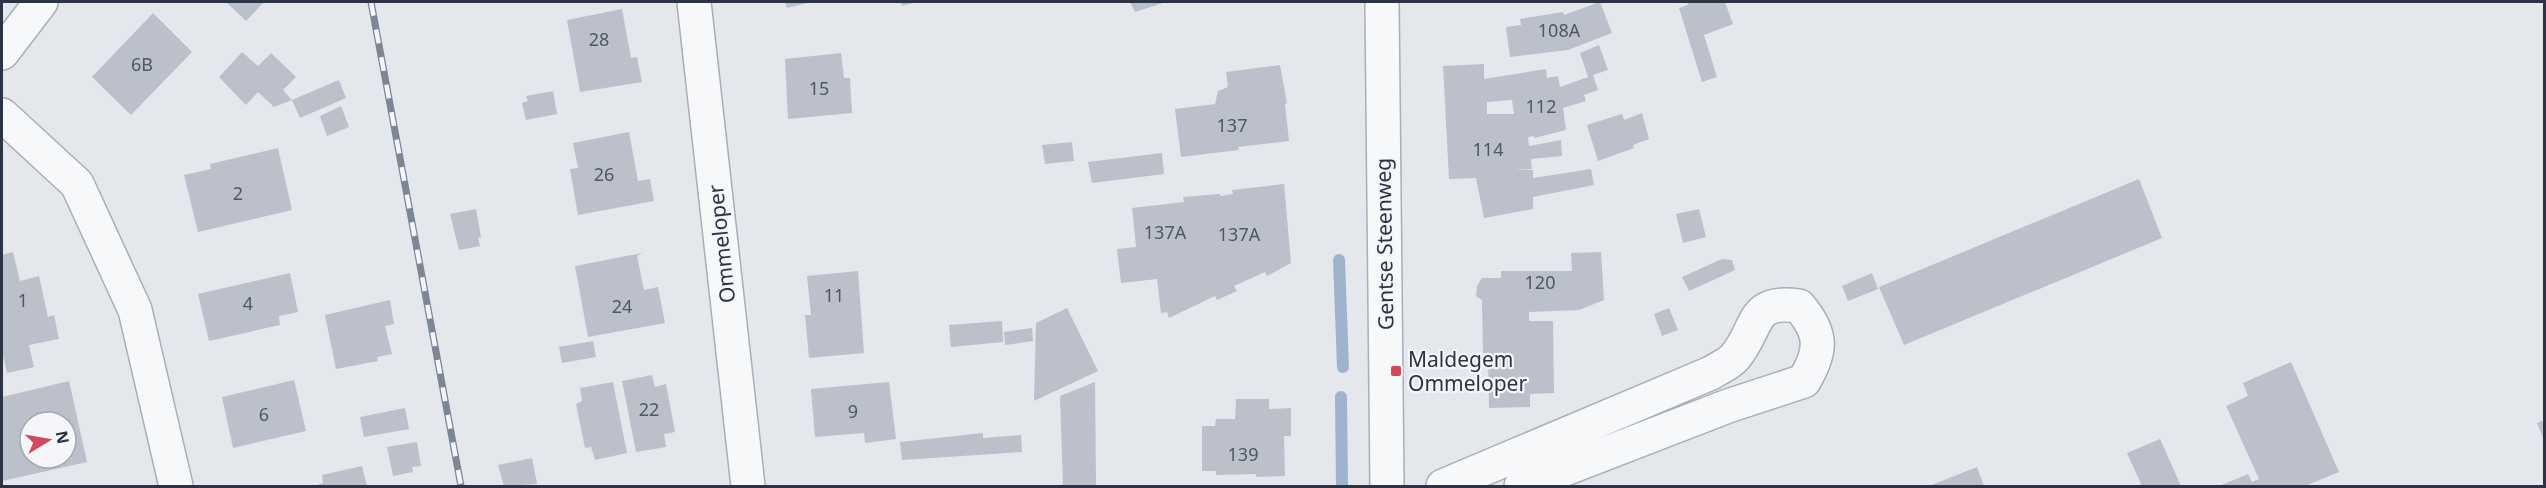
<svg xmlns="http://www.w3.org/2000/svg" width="2546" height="488" viewBox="0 0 2546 488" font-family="'Noto Sans',sans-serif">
  <rect width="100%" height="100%" fill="#e4e7ec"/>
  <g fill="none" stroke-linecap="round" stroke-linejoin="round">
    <g stroke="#9fb4cc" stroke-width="12">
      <polyline points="1339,260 1343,367"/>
      <polyline points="1341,397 1342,486"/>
    </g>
  </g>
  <g fill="#bbc0ca" fill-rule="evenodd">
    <polygon points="226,2 264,2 246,21"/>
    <polygon points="785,2 811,2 787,8"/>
    <polygon points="901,2 916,2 902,6"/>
    <polygon points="1130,2 1166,2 1135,12"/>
    <polygon points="1600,2 1612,33 1568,50 1510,57 1506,27 1521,25 1520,19 1563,12 1564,15"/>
    <polygon points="1687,2 1725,2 1733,24 1704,35 1717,77 1702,82 1679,8 1688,5"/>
    <polygon points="622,9 631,58 637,57 642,82 580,92 567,20"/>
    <polygon points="153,13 192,52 131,115 92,77"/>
    <path d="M1599,45L1608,70L1593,75L1598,90L1584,95L1586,101L1563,108L1566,130L1534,138V136L1528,137L1529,146L1561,140L1562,156L1531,159L1532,169L1514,170H1533V178L1591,169L1594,185L1533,197V209L1484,218L1476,178L1449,179L1443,66L1484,64V79L1546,69L1547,78L1558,76L1560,87L1588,77L1580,53ZM1512,100L1514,114H1487V102Z"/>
    <polygon points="242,52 258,66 271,53 296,77 283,90 292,100 274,107 258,92 246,105 219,77"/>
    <polygon points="841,53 844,78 850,78 852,113 788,119 785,59"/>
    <polygon points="1280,65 1287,103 1285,104 1289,141 1238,147 1239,150 1181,157 1175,109 1215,104 1218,91 1228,87 1226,72"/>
    <polygon points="339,80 346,98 300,118 292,100"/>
    <polygon points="553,91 557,114 526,120 522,103 528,101 526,96"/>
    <polygon points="341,106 349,127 327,136 320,116"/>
    <polygon points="1642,113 1649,139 1633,145 1634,148 1598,161 1587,125 1622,114 1624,120"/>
    <polygon points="629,132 638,181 650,179 654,201 578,215 570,169 578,168 573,143"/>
    <polygon points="1072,142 1074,161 1045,164 1042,145"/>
    <polygon points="278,148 292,210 198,232 184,175 211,169 210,164"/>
    <polygon points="1162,153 1164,174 1092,183 1088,162"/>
    <polygon points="2139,179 2162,238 1904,345 1879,287"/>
    <polygon points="1284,184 1291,263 1267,276 1265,272 1234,286 1237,291 1217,300 1215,296 1169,318 1167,312 1161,313 1157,279 1121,283 1117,249 1136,247 1132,208 1184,202 1183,197 1220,194 1220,196 1233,194 1232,190"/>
    <polygon points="476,209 481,237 478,238 480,246 459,250 450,214"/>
    <polygon points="1699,209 1706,237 1683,243 1676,214"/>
    <polygon points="13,252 20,281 39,276 48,317 54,315 59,339 29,345 34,367 7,373 2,351 2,255"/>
    <polygon points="1601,252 1604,300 1579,310 1529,312 1529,321 1553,321 1554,393 1530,394 1530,407 1489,408 1488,353 1483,353 1482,300 1476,296 1477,286 1482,278 1501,278 1501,271 1572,271 1571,253"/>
    <polygon points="642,253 637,256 644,290 658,287 665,323 588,337 575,266"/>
    <polygon points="1722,259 1732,260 1735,270 1689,291 1682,277"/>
    <polygon points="858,271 864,353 809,358 805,315 811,315 807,276"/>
    <polygon points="290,273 298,312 279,316 280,325 209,341 198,294"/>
    <polygon points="1872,273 1878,289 1848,301 1842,286"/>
    <polygon points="390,300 394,324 385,326 392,354 377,357 378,361 336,369 325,315"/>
    <polygon points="1067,308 1098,371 1034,401 1036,323"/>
    <polygon points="1669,308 1678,330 1662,336 1654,314"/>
    <polygon points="1002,321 1003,342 951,347 949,325"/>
    <polygon points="1032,328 1033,341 1005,345 1004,332"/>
    <polygon points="593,341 596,357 562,363 559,347"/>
    <polygon points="2291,362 2339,472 2305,486 2219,486 2248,474 2252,482 2259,479 2226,406 2248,396 2243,383"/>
    <polygon points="652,375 655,387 666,384 675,432 664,434 666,447 636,452 622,381"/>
    <polygon points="294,380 306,431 233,448 222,397"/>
    <path d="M69,381L87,462L2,481V397ZM30,422H66V458H30Z"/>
    <polygon points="613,382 627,453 595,460 591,447 585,448 576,404 582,401 580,388"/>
    <polygon points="889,382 896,439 865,443 864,433 815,437 811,389"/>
    <polygon points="1095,382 1096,486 1063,486 1060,396"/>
    <polygon points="1236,399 1269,399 1269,409 1291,408 1291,436 1284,436 1285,476 1256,477 1256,474 1216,475 1216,471 1202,471 1202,426 1215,426 1216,419 1235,419"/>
    <polygon points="405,408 409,429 364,437 360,417"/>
    <polygon points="2544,420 2544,440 2537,423"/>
    <polygon points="983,433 983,438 1021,435 1022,452 902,460 900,442"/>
    <polygon points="2160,439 2181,486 2142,486 2127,453"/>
    <polygon points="417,442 421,466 412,467 413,472 393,476 387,447"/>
    <polygon points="532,458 537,484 504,486 498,465"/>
    <polygon points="362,466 367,486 314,486 323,483 322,475"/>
    <polygon points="1977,467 1984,486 1929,486"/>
  </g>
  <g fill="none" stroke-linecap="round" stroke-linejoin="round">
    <g stroke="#a9aeb7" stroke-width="36">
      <g id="minor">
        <polyline points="694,2 748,486"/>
        <polyline points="1382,2 1387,486"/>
        <polyline points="2,53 41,2"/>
        <polyline points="2,115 77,184 135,310 176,486"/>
        <path d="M1443,486L1711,373C1719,368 1729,364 1735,357C1760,327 1749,299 1799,306C1823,334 1822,351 1804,381L1728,406L1521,486"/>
      </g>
    </g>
    <use href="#minor" stroke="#f7f8fa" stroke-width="33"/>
    <g stroke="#7d8696" stroke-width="7">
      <polyline id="rail" points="371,2 461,486"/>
    </g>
    <use href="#rail" stroke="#f4f6f9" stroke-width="4.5" stroke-dasharray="14" stroke-linecap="butt"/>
  </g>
  <rect fill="#d1495b" stroke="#f4f6f9" stroke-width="2" x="1390" y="365" width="12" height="12" rx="3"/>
  <g text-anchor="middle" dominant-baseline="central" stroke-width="4.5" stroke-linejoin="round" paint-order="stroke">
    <g font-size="18" fill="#4f5766">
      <text x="1559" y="30">108A</text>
      <text x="599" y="39">28</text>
      <text x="142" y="64">6B</text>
      <text x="819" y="88">15</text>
      <text x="1541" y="106">112</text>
      <text x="1232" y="125">137</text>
      <text x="1488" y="149">114</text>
      <text x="604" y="174">26</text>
      <text x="238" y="193">2</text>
      <text x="1165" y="232">137A</text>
      <text x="1239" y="234">137A</text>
      <text x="1540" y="282">120</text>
      <text x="834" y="295">11</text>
      <text x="23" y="300">1</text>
      <text x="248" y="303">4</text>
      <text x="622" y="306">24</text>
      <text x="649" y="409">22</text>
      <text x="853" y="411">9</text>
      <text x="264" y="414">6</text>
      <text x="1243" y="454">139</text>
    </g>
    <g font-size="21" fill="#2b3445" stroke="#f4f6f9">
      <text transform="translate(721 244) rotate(-96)">Ommeloper</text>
      <text transform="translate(1384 244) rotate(-91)">Gentse Steenweg</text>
    </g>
    <g font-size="21" fill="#2b3445" stroke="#f4f6f9" text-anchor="start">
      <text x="1408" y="359">Maldegem<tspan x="1408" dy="24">Ommeloper</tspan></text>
    </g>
  </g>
  <rect width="2546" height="488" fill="none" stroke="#2b3445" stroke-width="6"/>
  <g transform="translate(48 440) rotate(79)"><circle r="28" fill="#f4f6f9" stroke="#a4a8b1" stroke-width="1.5"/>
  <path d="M0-4.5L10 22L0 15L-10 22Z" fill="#d1495b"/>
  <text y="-9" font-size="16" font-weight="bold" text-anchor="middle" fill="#2b3445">N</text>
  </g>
</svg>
